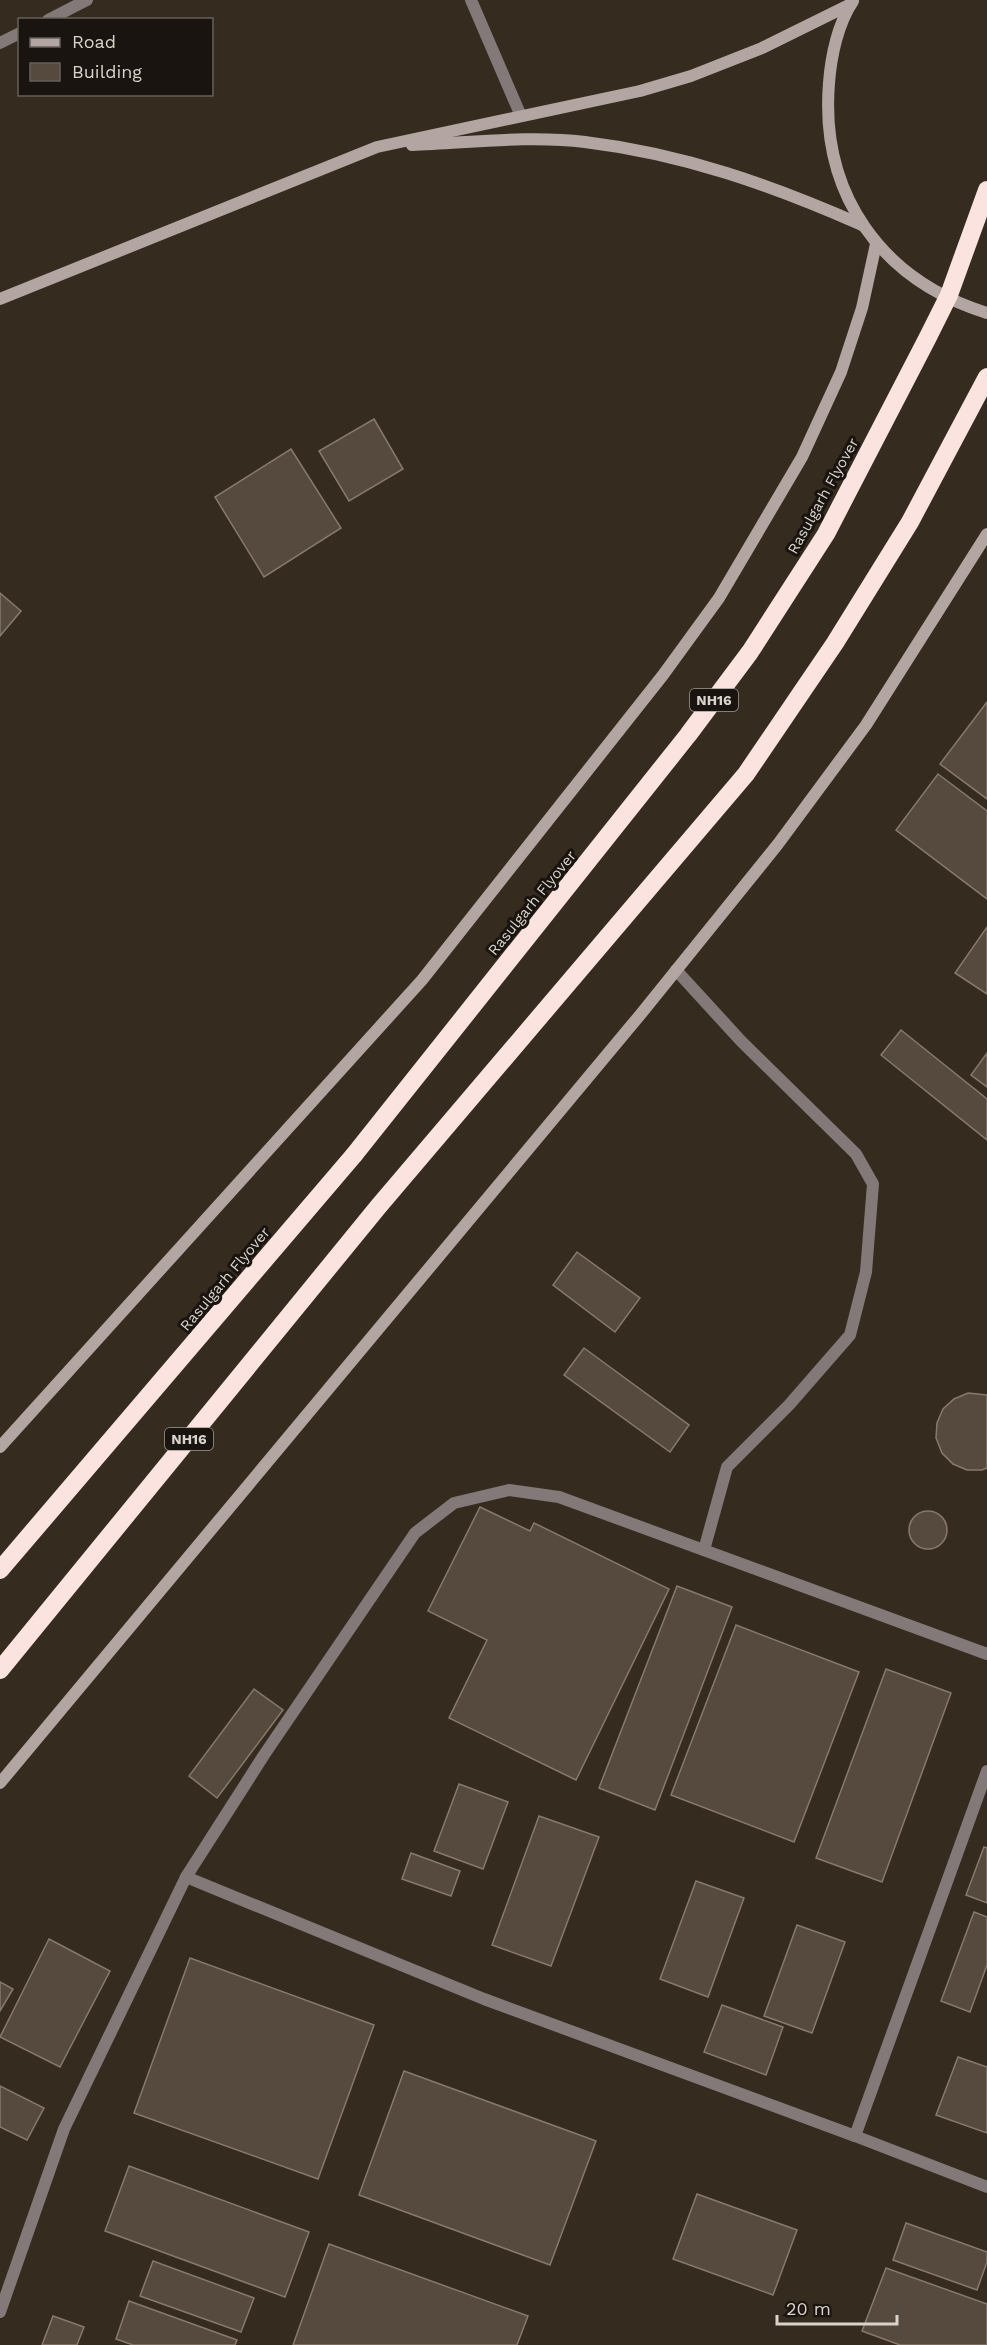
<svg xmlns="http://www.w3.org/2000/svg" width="987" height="2345" viewBox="0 0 987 2345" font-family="'Work Sans',sans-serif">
  <rect width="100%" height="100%" fill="#362b1f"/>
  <g fill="#56493d" stroke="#87796c" stroke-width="1.5">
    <polygon points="374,419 403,469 349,501 319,451"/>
    <polygon points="291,449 341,528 264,577 215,497"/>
    <polygon points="0,593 21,611 0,636"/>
    <polygon points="987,702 987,799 940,764"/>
    <polygon points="938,774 987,811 987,899 896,830"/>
    <polygon points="987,927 987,994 955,973"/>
    <polygon points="901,1030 987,1099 987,1140 881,1055"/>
    <polygon points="987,1053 987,1087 971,1075"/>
    <polygon points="577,1252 640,1298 615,1332 553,1285"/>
    <polygon points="584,1348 689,1425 670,1452 564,1375"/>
    <polygon points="968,1393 987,1395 987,1468 982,1470 967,1470 953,1464 942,1453 936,1438 937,1423 943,1409 954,1399"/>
    <polygon points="480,1507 530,1531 534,1523 669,1589 576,1780 449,1718 487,1640 428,1611"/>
    <circle cx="928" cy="1530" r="19"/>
    <polygon points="677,1586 732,1607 655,1810 599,1788"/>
    <polygon points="736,1625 859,1672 794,1842 671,1795"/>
    <polygon points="886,1669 951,1693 882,1882 816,1858"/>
    <polygon points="254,1689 283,1710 217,1798 189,1776"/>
    <polygon points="459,1784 508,1802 483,1869 434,1851"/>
    <polygon points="539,1816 599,1837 551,1966 492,1945"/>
    <polygon points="984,1847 987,1848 987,1903 966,1895"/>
    <polygon points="411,1853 460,1871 451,1896 402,1879"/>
    <polygon points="696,1881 744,1898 708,1997 660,1979"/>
    <polygon points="974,1912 987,1917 987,1965 970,2012 941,2001"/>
    <polygon points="797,1925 845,1942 812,2033 764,2016"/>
    <polygon points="49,1939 110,1971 60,2067 0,2037"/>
    <polygon points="190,1958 374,2025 318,2179 134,2113"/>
    <polygon points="0,1982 13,1989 0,2011"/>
    <polygon points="722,2005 783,2027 766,2075 704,2052"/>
    <polygon points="958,2057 987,2067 987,2133 936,2115"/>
    <polygon points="404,2071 596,2141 550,2265 359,2195"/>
    <polygon points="0,2086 44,2108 27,2140 0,2127"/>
    <polygon points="129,2166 309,2232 285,2297 105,2231"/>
    <polygon points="697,2194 797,2230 773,2295 673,2259"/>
    <polygon points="906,2223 987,2252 987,2262 977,2290 893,2260"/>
    <polygon points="329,2244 528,2316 517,2345 293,2345"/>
    <polygon points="153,2261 254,2298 241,2332 140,2296"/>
    <polygon points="886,2268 987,2304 987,2345 900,2345 862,2331"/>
    <polygon points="129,2301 237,2340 235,2345 133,2345 116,2339"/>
    <polygon points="53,2316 84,2327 77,2345 42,2345"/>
  </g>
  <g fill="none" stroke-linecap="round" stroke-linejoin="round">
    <g stroke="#827978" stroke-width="12">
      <polyline points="471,0 521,116"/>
      <polyline points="48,20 87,0"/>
      <polyline points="0,43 20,33"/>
    </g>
    <g stroke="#827978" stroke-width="12">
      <polyline points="676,970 741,1041 856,1154 873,1184 866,1272 850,1335 789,1405 727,1467 704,1550"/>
      <polyline points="186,1877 484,1999 855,2136 987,1771"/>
      <polyline points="855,2136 987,2187"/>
      <polyline points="0,2312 64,2129 186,1877 264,1755 415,1533 454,1503 509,1490 559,1497 987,1654"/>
    </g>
    <g stroke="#b3a5a2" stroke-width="12">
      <path d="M853,1C838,23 831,56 829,83C820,194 881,280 987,313"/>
      <path d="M412,145C469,143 529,135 585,142C684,154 771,185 862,225"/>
      <polyline points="0,299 377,147 640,91 691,76 762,48 851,4"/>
      <polyline points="0,1447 422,980 663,675 719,598 802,457 841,372 862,308 876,244"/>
      <polyline points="0,1783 640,1015 778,844 866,725 987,534"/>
    </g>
    <g stroke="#fbe4e0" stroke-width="18">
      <polyline points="0,1570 354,1155"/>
      <polyline points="0,1670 378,1207 746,774 835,643 910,522 987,377"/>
    </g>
    <polyline stroke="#fbe4e0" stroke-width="18" points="354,1155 688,735 750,652 826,534 927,339 949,295 987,190"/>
  </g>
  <g text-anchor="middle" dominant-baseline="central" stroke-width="6" stroke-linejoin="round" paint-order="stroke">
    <g fill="#19140f" stroke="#a09a93" stroke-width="1.5">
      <rect x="690" y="689" width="48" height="22" rx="4.5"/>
      <rect x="165" y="1428" width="48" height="22" rx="4.5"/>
    </g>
    <g font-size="14" font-weight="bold" fill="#dad3cc">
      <text x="714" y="700">NH16</text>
      <text x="189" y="1439">NH16</text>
    </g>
    <g font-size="15" fill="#dad3cc" stroke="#19140f">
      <text transform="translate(823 496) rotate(-61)">Rasulgarh Flyover</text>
      <text transform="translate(532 903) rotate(-51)">Rasulgarh Flyover</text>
      <text transform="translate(225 1279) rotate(-50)">Rasulgarh Flyover</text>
    </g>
  </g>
  <rect x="18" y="18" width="195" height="78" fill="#19140f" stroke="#66605b" stroke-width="1.5"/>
  <rect x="30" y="38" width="30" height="9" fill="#b3a5a2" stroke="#66605b" stroke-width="1.5"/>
  <text x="72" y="48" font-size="18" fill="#dad3cc">Road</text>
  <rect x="30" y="63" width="30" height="18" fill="#56493d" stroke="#66605b" stroke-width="1.5"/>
  <text x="72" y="78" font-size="18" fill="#dad3cc">Building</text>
  <path d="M777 2315v9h120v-9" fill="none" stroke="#dad3cc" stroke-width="3"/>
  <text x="786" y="2315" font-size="18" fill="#dad3cc" stroke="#19140f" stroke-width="4.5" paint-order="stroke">20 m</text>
</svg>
